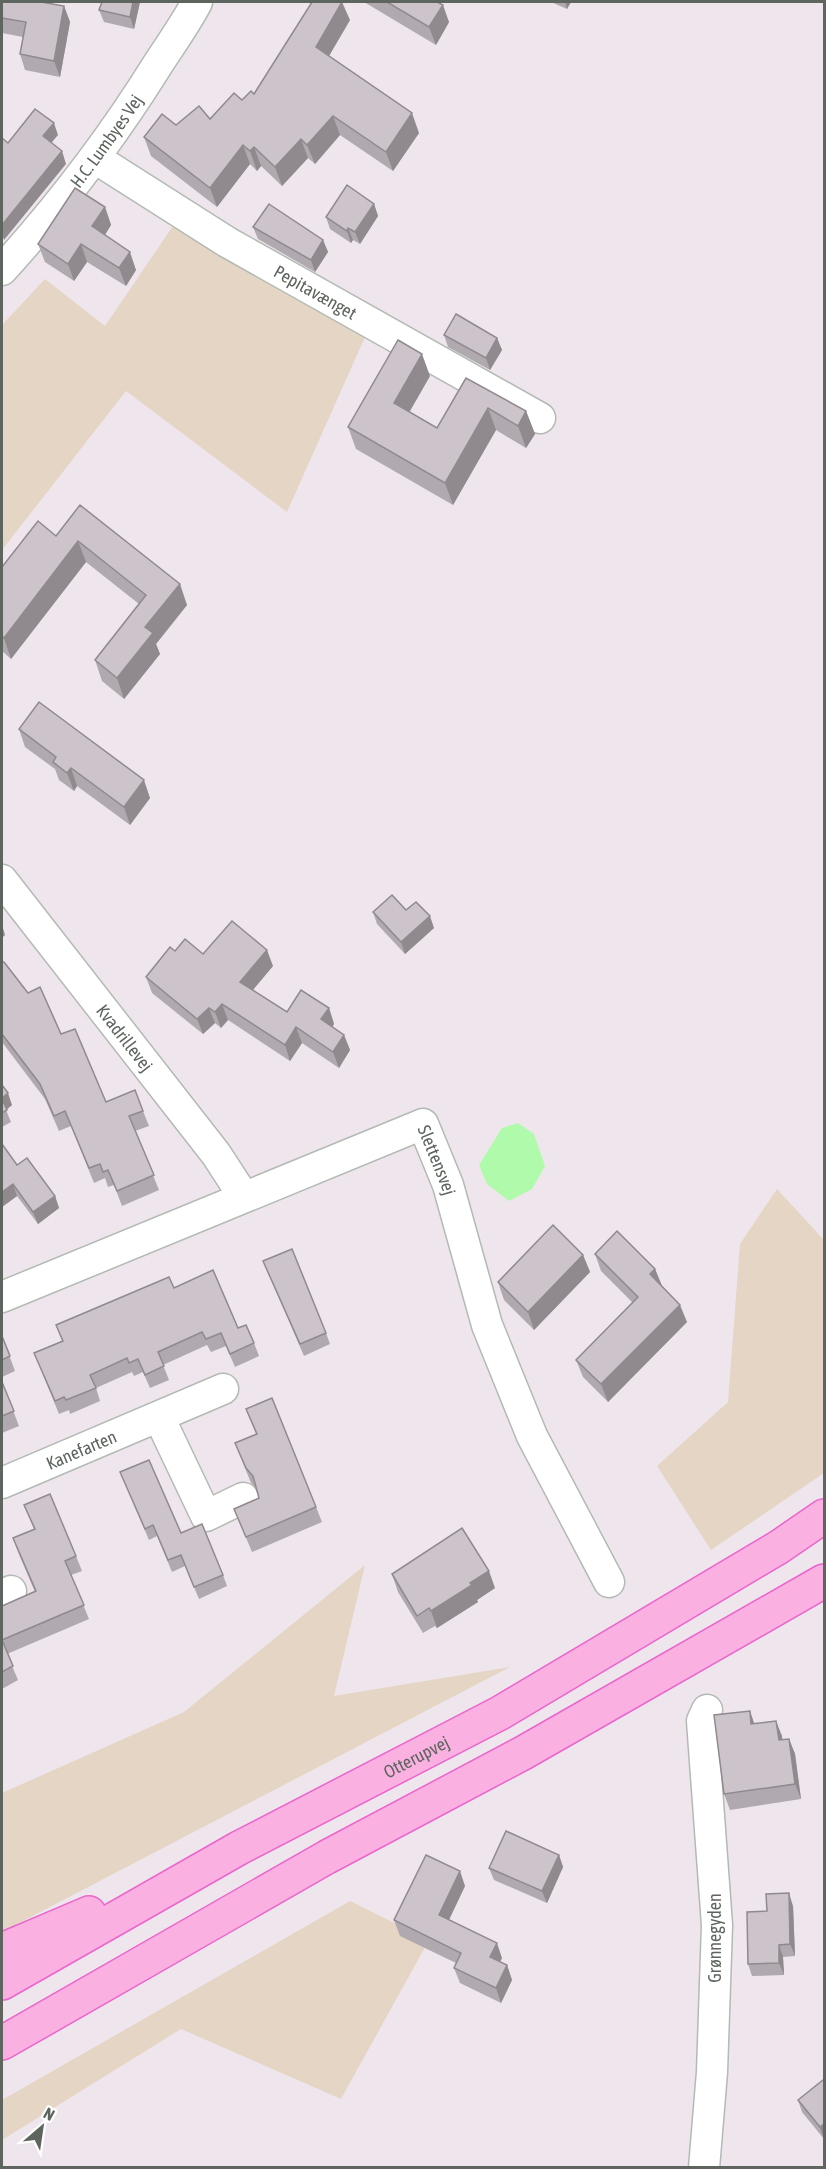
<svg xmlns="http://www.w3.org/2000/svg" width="826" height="2169" viewBox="0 0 826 2169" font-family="'Asap Condensed',sans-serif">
  <rect width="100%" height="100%" fill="#efe6ed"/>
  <g fill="#e5d5c4">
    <polygon points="175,223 365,337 287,512 126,391 2,550 2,325 45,279 105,326"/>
    <polygon points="777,1189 824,1240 824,1473 711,1550 657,1466 728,1402 740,1244"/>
    <polygon points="365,1565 334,1696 510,1667 2,1932 2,1793 184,1712"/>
    <polygon points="350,1901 429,1940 341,2099 181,2029 2,2140 2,2100"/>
  </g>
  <polygon fill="#b0faab" points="518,1123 534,1134 545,1166 532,1189 509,1201 487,1184 479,1165 502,1128"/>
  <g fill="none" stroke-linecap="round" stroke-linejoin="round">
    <g stroke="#b3bab4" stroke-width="33">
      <g id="minor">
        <path id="s1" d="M95,158L227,242L540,418"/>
        <path id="s2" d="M2,270C60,206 112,138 158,64C171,44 186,23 197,2"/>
        <path id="s3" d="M2,880L216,1154L244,1197"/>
        <path id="s4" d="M2,1297L423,1124L448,1185L487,1325L532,1436L609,1582"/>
        <polyline points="159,1417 206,1516 243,1498"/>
        <path id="s5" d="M2,1483L223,1389"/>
        <polyline points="2,1596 11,1591"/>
        <polyline points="704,2168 712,2072 717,1925 702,1721 707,1710"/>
      </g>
    </g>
    <g stroke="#ea65cc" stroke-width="36">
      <g id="major">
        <polyline points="2,1950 89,1913"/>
        <path id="s6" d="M2,1983L239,1848L500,1713L779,1547L824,1516"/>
        <polyline points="2,2043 327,1857 523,1753 824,1581"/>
      </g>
    </g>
    <use href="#minor" stroke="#fff" stroke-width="30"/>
    <use href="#major" stroke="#fab0e1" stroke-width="33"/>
  </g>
  <g fill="#b0a9af">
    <polygon points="2,2 64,6 70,22 60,77 25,70 20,54 23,37 2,33"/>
    <polygon points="140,2 134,29 104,22 99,10"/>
    <polygon points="364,2 437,2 449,22 436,45"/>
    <polygon points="551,2 571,2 567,9"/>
    <polygon points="350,20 329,56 419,133 393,171 340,135 315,164 308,158 282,186 261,166 257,171 250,164 217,207 151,156 144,137 176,125 210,119 254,94"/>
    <polygon points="374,204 378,216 360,244 353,240 351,243 330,229 326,217"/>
    <polygon points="105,207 111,225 105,235 136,270 126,286 87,262 74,281 45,262 38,244"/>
    <polygon points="253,227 323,240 328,252 315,272 258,239"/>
    <polygon points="444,335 497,338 502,350 490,370 448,347"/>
    <polygon points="430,376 409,412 437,428 466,378 526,411 535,434 526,448 496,430 453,505 356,449 348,427"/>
    <polygon points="80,505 187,605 156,644 160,654 124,699 102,681 95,660 139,604 86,562 11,659 2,651 2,567 56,536"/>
    <polygon points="19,729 150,798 130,825 77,786 74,791 59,780 55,769 25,747"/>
    <polygon points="406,910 434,928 405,954 377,924 373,912"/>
    <polygon points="175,951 203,954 273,966 253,990 287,1012 329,1008 334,1024 332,1027 344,1035 350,1050 339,1068 302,1043 290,1061 228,1020 221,1028 215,1023 203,1034 152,993 146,977"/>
    <polygon points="2,962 61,1034 106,1102 143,1111 149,1126 135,1131 159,1190 122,1206 114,1185 108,1187 105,1178 94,1183 71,1126 59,1131 45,1099 2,1042"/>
    <polygon points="2,1085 12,1105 6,1110 11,1122 2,1127"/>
    <polygon points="17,1165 55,1196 59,1208 38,1224 17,1196 2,1207"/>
    <polygon points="595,1254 655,1269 662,1286 687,1322 608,1402 583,1377 576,1360 633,1303 601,1271"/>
    <polygon points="583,1255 590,1272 534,1330 504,1300 498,1282"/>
    <polygon points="263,1261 326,1333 330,1344 304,1356"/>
    <polygon points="174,1288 238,1328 254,1343 259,1356 235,1367 226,1346 211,1352 207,1345 163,1365 169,1380 150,1388 143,1372 134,1376 132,1372 96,1388 100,1401 70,1414 69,1410 59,1414 34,1353 62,1341 56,1325"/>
    <polygon points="2,1336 15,1371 2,1377"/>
    <polygon points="2,1382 19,1426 2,1433"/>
    <polygon points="246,1409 316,1507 322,1522 252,1552 234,1509 259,1498 257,1489 251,1483 235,1443 256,1434"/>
    <polygon points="120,1472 223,1575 227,1586 199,1599 185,1566 172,1572 157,1536 149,1540"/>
    <polygon points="24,1505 76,1556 82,1571 71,1575 89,1619 7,1654 18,1680 2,1689 2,1606 35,1592 18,1552 13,1538 34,1529"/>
    <polygon points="392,1574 495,1588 477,1600 478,1602 437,1628 435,1626 423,1633 398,1592"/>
    <polygon points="750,1711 754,1724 782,1736 782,1740 789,1739 795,1754 801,1799 730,1810 724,1794"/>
    <polygon points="559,1855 563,1867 547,1903 494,1880 489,1868"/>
    <polygon points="465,1886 449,1920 502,1958 500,1962 507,1965 512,1980 501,2003 460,1983 454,1968 456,1963 400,1936 394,1920"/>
    <polygon points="793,1906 795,1956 783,1957 784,1975 752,1976 748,1964 767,1911"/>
    <polygon points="825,2082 825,2139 824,2139 802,2112 798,2100"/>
  </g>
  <g fill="#90898e">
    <polygon points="133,2 140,2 134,29 130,17"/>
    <polygon points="342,2 350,20 323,66 316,47"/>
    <polygon points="565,2 571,2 567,9"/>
    <polygon points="443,5 449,22 436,45 429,27"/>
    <polygon points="64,6 70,22 60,77 54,61"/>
    <polygon points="412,113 419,133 393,171 386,152"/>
    <polygon points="333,116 340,135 315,164 307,145"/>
    <polygon points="54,123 58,135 47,148 43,136"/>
    <polygon points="301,139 308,158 282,186 275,167"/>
    <polygon points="243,145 250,164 217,207 210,188"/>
    <polygon points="254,147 261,166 257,171 250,151"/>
    <polygon points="62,151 66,164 4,240 2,234 2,225"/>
    <polygon points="374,204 378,216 360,244 355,232"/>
    <polygon points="105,207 111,225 99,244 92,226"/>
    <polygon points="348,228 353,240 351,243 347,231"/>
    <polygon points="323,240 328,252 315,272 311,260"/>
    <polygon points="81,244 87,262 74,281 68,264"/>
    <polygon points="130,252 136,270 126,286 119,268"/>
    <polygon points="497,338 502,350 490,370 486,358"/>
    <polygon points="422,354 430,376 402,425 394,403"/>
    <polygon points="488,408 496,430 453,505 445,483"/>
    <polygon points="526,411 535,434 526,448 518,426"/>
    <polygon points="78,541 86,562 11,659 4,638"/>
    <polygon points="180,584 187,605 156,644 160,654 124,699 117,678 145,627"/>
    <polygon points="71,768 77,786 74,791 67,773"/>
    <polygon points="144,780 150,798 130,825 124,807"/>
    <polygon points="430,916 434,928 405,954 401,942"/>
    <polygon points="2,925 5,935 2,938"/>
    <polygon points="267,950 273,966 246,998 240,982"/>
    <polygon points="222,1004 228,1020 221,1028 215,1012"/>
    <polygon points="209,1008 215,1023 203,1034 197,1019"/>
    <polygon points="329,1008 334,1024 327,1035 321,1019"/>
    <polygon points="296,1027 302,1043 290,1061 285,1045"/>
    <polygon points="344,1035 350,1050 339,1068 333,1052"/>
    <polygon points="8,1093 12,1105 6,1110 2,1098"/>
    <polygon points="13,1184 17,1196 2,1207 2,1192"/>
    <polygon points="55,1196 59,1208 38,1224 33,1212"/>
    <polygon points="583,1255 590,1272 534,1330 528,1312"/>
    <polygon points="655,1269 662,1286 650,1274"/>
    <polygon points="680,1305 687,1322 608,1402 601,1384"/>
    <polygon points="489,1571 495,1588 477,1600 478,1602 437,1628 431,1611 470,1583"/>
    <polygon points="750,1711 755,1726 751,1724"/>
    <polygon points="776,1721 782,1736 784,1756 779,1740"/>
    <polygon points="789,1739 795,1754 801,1799 795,1784"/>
    <polygon points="559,1855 563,1867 547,1903 542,1891"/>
    <polygon points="460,1871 465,1886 444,1930 439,1915"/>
    <polygon points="789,1893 793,1906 795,1956 790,1944"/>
    <polygon points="497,1943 502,1958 495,1972 490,1957"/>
    <polygon points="779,1945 783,1957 784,1975 779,1963"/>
    <polygon points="507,1965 512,1980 501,2003 496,1988"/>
    <polygon points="825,2123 825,2139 824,2139 820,2127"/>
  </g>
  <g fill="#cdc4cb" stroke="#90898e" stroke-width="1.5">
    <polygon points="2,2 41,2 64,6 54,61 20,54 26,22 2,18"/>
    <polygon points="102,2 133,2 130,17 99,10"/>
    <polygon points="312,2 342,2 316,47 412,113 386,152 333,116 307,145 301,139 275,167 254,147 250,151 243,145 210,188 144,137 162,114 176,125 199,106 210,119 234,93 242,100 251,91 254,94"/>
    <polygon points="387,2 437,2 443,5 429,27"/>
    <polygon points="35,109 54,123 43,136 62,151 2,225 2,138 8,143"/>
    <polygon points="347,185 374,204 355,232 348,228 347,231 326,217"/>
    <polygon points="75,188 105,207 92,226 130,252 119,268 81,244 68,264 38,244"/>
    <polygon points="269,204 323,240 311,260 253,227"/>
    <polygon points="456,314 497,338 486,358 444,335"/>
    <polygon points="398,340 422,354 394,403 437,428 466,378 526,411 518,426 488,408 445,483 348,427"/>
    <polygon points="80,505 180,584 145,627 153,633 117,678 95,660 146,595 78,541 4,638 2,636 2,567 38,521 56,536"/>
    <polygon points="39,702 144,780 124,807 71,768 67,773 53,762 56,757 19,729"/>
    <polygon points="392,895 406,910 416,902 430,916 401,942 373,912"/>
    <polygon points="232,921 267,950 240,982 287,1012 301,990 329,1008 321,1019 344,1035 333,1052 296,1027 285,1045 222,1004 215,1012 209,1008 197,1019 146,977 170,947 175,951 185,939 203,954"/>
    <polygon points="2,962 4,962 28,993 40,987 61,1034 75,1029 106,1102 135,1090 143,1111 129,1116 154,1175 117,1191 108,1170 103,1172 100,1164 89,1168 65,1111 54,1116 40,1084 2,1034"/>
    <polygon points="2,1085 8,1093 2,1098"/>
    <polygon points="2,1099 7,1110 2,1113"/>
    <polygon points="2,1144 17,1165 27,1158 55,1196 33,1212 13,1184 2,1192"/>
    <polygon points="553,1225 583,1255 528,1312 498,1282"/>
    <polygon points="617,1231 655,1269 650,1274 680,1305 601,1384 576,1360 638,1297 595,1254"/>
    <polygon points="292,1249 326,1333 300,1344 263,1261"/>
    <polygon points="213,1270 238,1328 246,1325 254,1343 230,1354 221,1333 206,1339 202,1332 158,1352 164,1366 145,1375 138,1359 129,1363 127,1358 90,1375 96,1388 66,1400 64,1397 55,1401 34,1353 63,1341 56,1325 169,1277 174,1288"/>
    <polygon points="2,1336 10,1356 2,1360"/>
    <polygon points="2,1382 14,1411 2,1416"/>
    <polygon points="272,1398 316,1507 246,1537 234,1509 259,1498 253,1476 246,1468 235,1443 257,1434 246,1409"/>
    <polygon points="149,1460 181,1533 202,1524 223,1575 194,1587 181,1555 168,1560 153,1525 145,1529 120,1472"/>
    <polygon points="50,1494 76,1556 65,1561 84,1605 2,1640 13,1666 2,1672 2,1606 36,1591 13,1538 35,1529 24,1505"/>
    <polygon points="462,1528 489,1571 470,1583 472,1585 431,1611 429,1608 417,1616 392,1574"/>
    <polygon points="750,1711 751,1724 776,1721 779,1740 789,1739 795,1784 724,1794 714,1715"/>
    <polygon points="506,1831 559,1855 542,1891 489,1868"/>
    <polygon points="426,1855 460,1871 439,1915 497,1943 490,1957 507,1965 496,1988 454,1968 461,1953 394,1920"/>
    <polygon points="789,1893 790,1944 779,1945 779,1963 748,1964 747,1912 767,1911 766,1894"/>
    <polygon points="823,2080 825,2082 825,2123 820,2127 798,2100"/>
  </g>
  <g text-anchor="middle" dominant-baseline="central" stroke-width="5" stroke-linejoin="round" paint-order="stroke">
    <g font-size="18" fill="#5e655e" stroke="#fff">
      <text stroke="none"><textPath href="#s2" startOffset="166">H.C. Lumbyes Vej</textPath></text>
      <text stroke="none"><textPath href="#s1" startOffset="258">Pepitavænget</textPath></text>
      <text stroke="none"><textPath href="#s3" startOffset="200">Kvadrillevej</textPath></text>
      <text stroke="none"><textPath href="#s4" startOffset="494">Slettensvej</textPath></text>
      <text stroke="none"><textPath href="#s5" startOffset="86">Kanefarten</textPath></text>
      <text stroke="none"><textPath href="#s6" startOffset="472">Otterupvej</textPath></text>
      <text transform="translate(714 1938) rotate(-90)">Grønnegyden</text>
    </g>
  </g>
  <rect width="826" height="2169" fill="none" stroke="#5e655e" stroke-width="6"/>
  <g transform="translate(42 2127) rotate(29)" stroke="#ffffff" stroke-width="4.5" paint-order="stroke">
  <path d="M0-4.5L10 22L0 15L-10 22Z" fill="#5e655e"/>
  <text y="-9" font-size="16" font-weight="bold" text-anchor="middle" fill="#5e655e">N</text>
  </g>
</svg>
